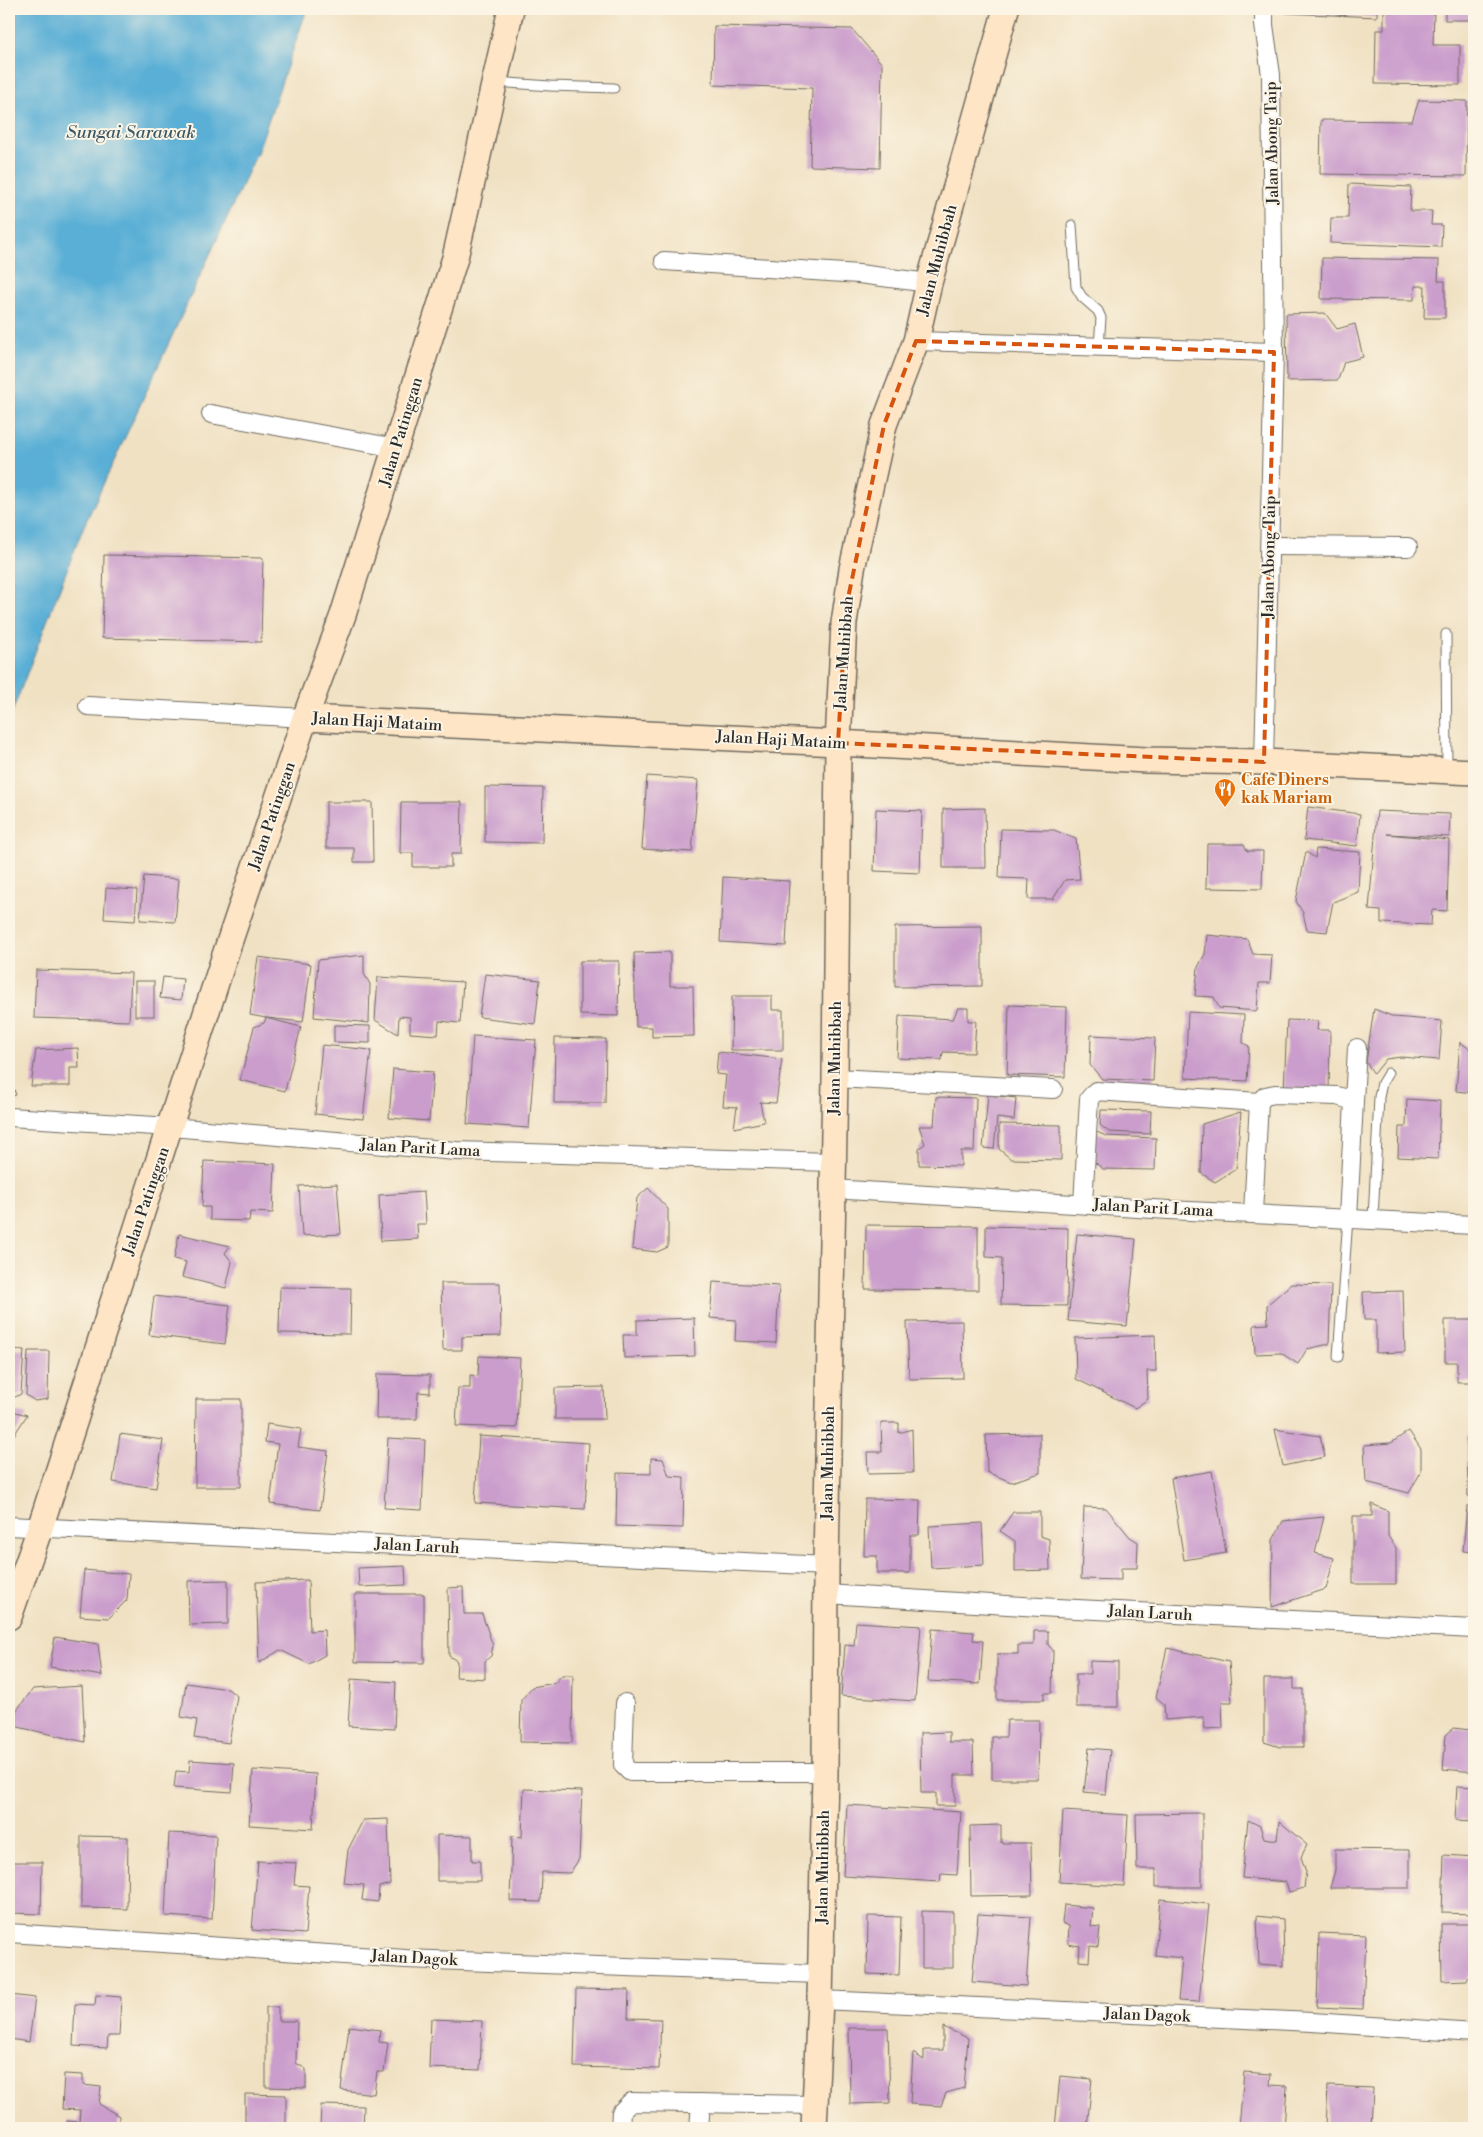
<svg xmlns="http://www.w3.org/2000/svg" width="1483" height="2137" viewBox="0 0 1483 2137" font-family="'Libre Bodoni',serif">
  <rect width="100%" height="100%" fill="#fcf5e5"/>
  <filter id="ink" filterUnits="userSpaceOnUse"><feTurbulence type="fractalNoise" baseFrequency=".02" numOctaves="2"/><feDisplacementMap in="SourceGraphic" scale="10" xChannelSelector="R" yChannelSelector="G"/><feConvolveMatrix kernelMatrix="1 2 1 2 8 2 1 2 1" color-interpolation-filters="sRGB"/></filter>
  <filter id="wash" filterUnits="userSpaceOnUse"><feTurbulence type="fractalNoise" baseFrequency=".0096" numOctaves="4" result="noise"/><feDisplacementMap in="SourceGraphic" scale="20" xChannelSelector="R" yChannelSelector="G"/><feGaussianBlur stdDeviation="1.12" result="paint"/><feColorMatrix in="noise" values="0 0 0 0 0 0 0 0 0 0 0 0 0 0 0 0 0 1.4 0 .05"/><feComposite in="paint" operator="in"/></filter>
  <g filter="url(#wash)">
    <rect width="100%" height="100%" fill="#f0e1c3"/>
    <polygon fill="#5aafd6" stroke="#426d80" points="9,9 307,9 257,153 83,528 9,720"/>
    <g id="blocks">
      <g fill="#ca9dcc">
        <polygon points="1286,9 1377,9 1377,17 1286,13"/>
        <polygon points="1384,9 1434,9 1433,45 1460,45 1460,85 1375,84 1376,30 1384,30"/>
        <rect x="1445" y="9" width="29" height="11"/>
        <polygon points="714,26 852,29 882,64 880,168 810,166 812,88 713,85"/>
        <polygon points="1419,100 1467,101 1466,176 1320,174 1321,120 1412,121"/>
        <polygon points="1349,184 1411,187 1410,211 1432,211 1431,225 1442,225 1441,247 1330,243 1331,218 1348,218"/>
        <polygon points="1322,258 1439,260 1438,281 1445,281 1445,318 1424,318 1425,286 1415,286 1414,300 1321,299"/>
        <polygon points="1325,313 1337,329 1355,324 1363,357 1344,362 1338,380 1287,381 1286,314"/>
        <polygon points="104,555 263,558 261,642 102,638"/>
        <polygon points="647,776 698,780 692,852 642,849"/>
        <polygon points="485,787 543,788 542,843 485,842"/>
        <polygon points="326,802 372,802 373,862 354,862 354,848 326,848"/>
        <polygon points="401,802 462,802 461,854 451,854 451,867 413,867 413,853 400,853"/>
        <polygon points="1308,807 1360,814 1357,846 1304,840"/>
        <polygon points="985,808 986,868 943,868 943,809"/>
        <polygon points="876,809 922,811 920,873 874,871"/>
        <polygon points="1377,811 1450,814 1449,837 1387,834 1449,840 1447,911 1432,910 1431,925 1381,923 1381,911 1369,910"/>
        <polygon points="1001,829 1054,830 1076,839 1080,879 1065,880 1053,899 1028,899 1029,879 999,878"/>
        <polygon points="1207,844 1244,844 1247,851 1263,851 1262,889 1206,888"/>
        <polygon points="1316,849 1360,852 1358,892 1333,902 1327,932 1307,930 1303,913 1296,901 1306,852 1315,858"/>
        <polygon points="144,876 179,879 175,922 140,920"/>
        <polygon points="723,877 789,881 786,946 720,942"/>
        <polygon points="106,888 137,890 135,921 104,919"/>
        <polygon points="982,926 982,986 895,987 895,927"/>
        <polygon points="1207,935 1247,939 1253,954 1272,955 1270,983 1259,983 1257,1011 1219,1008 1214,997 1195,996 1198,967 1205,954"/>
        <polygon points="670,952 670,986 693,986 694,1036 652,1037 652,1027 636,1027 634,953"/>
        <polygon points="364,955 364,974 370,984 369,1023 314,1017 318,960"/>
        <polygon points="258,957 311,964 303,1022 266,1018 301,1027 285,1091 240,1080 254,1027 264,1023 266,1018 250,1015"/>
        <polygon points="580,961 619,961 618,1016 580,1015"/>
        <polygon points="36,970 131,973 129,1021 34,1018"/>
        <polygon points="485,974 540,980 535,1024 479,1017"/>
        <polygon points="163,977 183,979 181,1000 160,998"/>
        <polygon points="378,977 463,982 460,1023 439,1021 438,1035 410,1033 410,1017 399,1016 398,1034 375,1020"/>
        <rect x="135" y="981" width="19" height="35"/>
        <polygon points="732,996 772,996 772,1010 783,1010 783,1050 731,1050"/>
        <polygon points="1009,1005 1067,1007 1065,1077 1007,1075"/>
        <polygon points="958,1008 968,1008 968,1021 976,1021 974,1053 943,1052 942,1060 897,1058 899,1016 953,1019"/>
        <polygon points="1374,1009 1394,1017 1442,1021 1439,1060 1401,1057 1386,1059 1374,1074 1366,1062"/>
        <polygon points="1188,1012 1244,1015 1243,1043 1249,1046 1247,1081 1185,1078"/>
        <polygon points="1287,1020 1318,1021 1317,1030 1330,1030 1329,1093 1284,1091"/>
        <polygon points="334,1025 370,1026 370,1043 334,1042"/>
        <polygon points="1091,1035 1155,1038 1153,1081 1102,1079 1090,1065"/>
        <polygon points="473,1036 536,1040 529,1128 467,1124"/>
        <polygon points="555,1038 606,1039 605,1103 554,1103"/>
        <polygon points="1460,1042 1474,1052 1474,1093 1456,1091"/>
        <polygon points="322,1045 371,1050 363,1119 315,1114"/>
        <polygon points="78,1048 79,1068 70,1068 70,1086 31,1086 36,1050"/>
        <polygon points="718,1052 782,1059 776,1103 760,1102 764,1122 734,1128 737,1107 723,1106 726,1075 716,1074"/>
        <polygon points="393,1069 433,1072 429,1121 389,1118"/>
        <polygon points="9,1076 16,1095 9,1097"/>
        <polygon points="988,1095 1016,1098 1014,1120 997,1118 994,1149 983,1148"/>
        <polygon points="936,1097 976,1098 974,1151 961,1151 961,1166 919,1165 919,1148 925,1144 919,1126 934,1126"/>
        <polygon points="1407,1099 1440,1101 1438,1159 1398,1157 1399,1127 1406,1127"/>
        <polygon points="1101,1110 1151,1111 1150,1134 1109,1132 1100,1125"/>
        <polygon points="1241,1112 1236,1169 1215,1182 1201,1173 1202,1124"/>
        <polygon points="999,1124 1061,1125 1061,1160 1011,1159 999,1149"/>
        <polygon points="1092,1130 1106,1136 1156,1138 1155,1170 1103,1169 1090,1158"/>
        <polygon points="204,1161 275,1164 273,1213 250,1212 249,1221 210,1220 210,1207 202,1207"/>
        <polygon points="337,1184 341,1234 302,1236 299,1186"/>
        <polygon points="648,1188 668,1209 668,1247 657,1252 632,1249 637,1198"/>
        <polygon points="424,1192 426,1224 417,1224 418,1239 381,1241 379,1195"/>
        <polygon points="866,1225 978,1226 978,1290 865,1289"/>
        <polygon points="986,1226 1068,1228 1067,1306 1001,1305 1002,1258 986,1257"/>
        <polygon points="179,1234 230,1246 225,1253 232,1262 226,1288 182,1277 186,1262 174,1259"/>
        <polygon points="1077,1234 1136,1239 1127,1326 1068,1321"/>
        <polygon points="713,1282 779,1286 776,1343 735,1341 736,1320 710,1318"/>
        <polygon points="441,1283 500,1283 501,1336 462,1337 462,1350 443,1350"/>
        <polygon points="1291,1284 1331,1285 1329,1344 1307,1349 1298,1364 1281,1353 1255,1354 1254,1325 1268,1324 1267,1305"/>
        <polygon points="280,1287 351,1288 350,1334 279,1333"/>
        <polygon points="1403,1291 1405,1352 1376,1353 1376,1320 1364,1320 1363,1292"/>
        <polygon points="154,1296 230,1305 225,1344 149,1335"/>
        <polygon points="694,1318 695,1356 624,1358 623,1335 637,1335 637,1320"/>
        <polygon points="1445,1320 1474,1320 1474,1382 1457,1382 1457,1362 1445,1362"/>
        <polygon points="962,1321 963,1378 909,1379 907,1322"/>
        <polygon points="1155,1335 1156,1371 1147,1371 1148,1399 1135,1408 1076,1379 1075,1338"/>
        <polygon points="9,1349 24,1350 21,1394 9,1400"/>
        <polygon points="28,1351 49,1351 48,1399 35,1401 26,1395"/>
        <polygon points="479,1356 520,1358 517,1428 456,1426 458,1388 470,1388 470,1375 478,1376"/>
        <polygon points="377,1374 430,1375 430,1393 418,1392 417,1419 376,1419"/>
        <polygon points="604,1387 605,1419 555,1419 555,1388"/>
        <polygon points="196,1399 241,1399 241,1487 195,1487"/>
        <polygon points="9,1410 27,1415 9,1443"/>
        <polygon points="881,1423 899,1423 899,1433 912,1429 913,1473 868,1474 867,1452 882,1452"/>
        <polygon points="267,1424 301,1429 298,1447 328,1451 320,1510 270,1504 278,1444 265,1442"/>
        <polygon points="1275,1429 1320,1436 1325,1457 1283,1466"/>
        <polygon points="1409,1431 1421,1449 1421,1472 1409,1493 1366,1482 1364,1445 1391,1443"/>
        <polygon points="120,1434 163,1440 156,1488 113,1482"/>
        <polygon points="1040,1434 1040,1473 1011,1482 987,1472 986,1435"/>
        <polygon points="479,1436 589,1443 585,1509 475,1503"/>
        <polygon points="1467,1436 1474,1436 1474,1496 1468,1496"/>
        <polygon points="388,1438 425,1440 422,1510 384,1508"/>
        <polygon points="651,1458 663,1459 669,1476 684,1477 683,1528 616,1526 617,1473 651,1474"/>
        <polygon points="1212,1471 1226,1553 1184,1560 1171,1478"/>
        <polygon points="865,1499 920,1500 919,1535 910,1535 910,1573 877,1573 877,1556 864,1556"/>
        <polygon points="1372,1504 1388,1511 1388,1536 1396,1548 1396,1584 1353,1584 1353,1516 1372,1516"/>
        <polygon points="1467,1506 1474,1507 1474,1552 1463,1551"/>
        <polygon points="1084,1507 1106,1508 1130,1537 1138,1542 1137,1568 1121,1568 1121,1580 1081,1579"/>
        <polygon points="1013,1512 1040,1512 1040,1536 1049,1539 1050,1570 1015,1571 1015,1541 1000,1531"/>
        <polygon points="1324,1517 1315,1553 1334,1558 1326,1589 1272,1607 1273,1540 1283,1521"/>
        <polygon points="982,1523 984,1565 931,1568 929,1526"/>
        <polygon points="405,1566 406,1585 359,1587 358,1568"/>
        <polygon points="84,1570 129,1574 127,1600 109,1618 80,1616"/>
        <polygon points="228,1580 228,1624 189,1625 188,1581"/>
        <polygon points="308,1580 310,1631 324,1630 325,1655 309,1664 280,1650 259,1663 256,1582"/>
        <polygon points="463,1587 464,1614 482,1614 493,1646 491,1656 485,1661 485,1679 456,1677 457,1661 449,1656 448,1588"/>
        <polygon points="355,1594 424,1594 424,1663 355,1662"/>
        <polygon points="856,1622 921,1626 915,1701 841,1696 845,1645 854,1646"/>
        <polygon points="932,1629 974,1632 973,1640 983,1641 980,1684 928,1681"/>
        <polygon points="1034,1631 1048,1631 1048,1645 1053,1650 1052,1693 1044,1693 1044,1700 997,1700 997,1654 1018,1654 1018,1645 1034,1645"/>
        <polygon points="55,1637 98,1644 102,1676 50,1667"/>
        <polygon points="1167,1648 1229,1662 1232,1702 1222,1702 1223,1728 1204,1729 1203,1717 1165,1720 1164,1704 1156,1697"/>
        <polygon points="1090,1661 1118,1662 1118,1707 1076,1707 1076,1674 1090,1674"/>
        <polygon points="562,1675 573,1675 572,1743 520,1742 521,1700 532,1687 555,1683"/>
        <polygon points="351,1679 396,1682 394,1729 348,1726"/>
        <polygon points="1264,1679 1294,1679 1294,1689 1303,1689 1303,1747 1280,1747 1264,1742"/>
        <polygon points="186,1683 228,1689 237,1696 229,1743 194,1738 197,1720 181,1717"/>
        <polygon points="82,1686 85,1742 9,1725 9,1720 33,1689"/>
        <polygon points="1471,1714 1474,1714 1474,1772 1443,1769 1446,1735 1454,1728 1470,1730"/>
        <polygon points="1007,1720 1039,1720 1038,1779 992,1779 992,1737 1006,1737"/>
        <polygon points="949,1732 949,1742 973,1742 974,1775 955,1775 955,1806 936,1806 936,1793 921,1793 920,1733"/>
        <polygon points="1089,1748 1110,1750 1106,1794 1084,1792"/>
        <polygon points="190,1760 234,1763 232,1792 174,1788 176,1771 189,1772"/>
        <polygon points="253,1770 316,1774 313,1829 249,1825"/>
        <polygon points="1457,1786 1474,1787 1474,1821 1455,1820"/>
        <polygon points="524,1789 582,1791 579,1859 570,1873 542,1872 541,1902 510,1901 512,1836 522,1837"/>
        <polygon points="847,1805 961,1812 957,1875 941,1874 940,1882 843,1876"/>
        <polygon points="1063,1811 1128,1815 1124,1886 1059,1882"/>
        <polygon points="1202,1813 1202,1887 1156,1887 1156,1869 1137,1869 1136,1814"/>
        <polygon points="388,1819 390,1884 379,1887 378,1902 362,1900 364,1885 344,1883 348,1850 363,1820"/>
        <polygon points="1248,1820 1260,1826 1264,1838 1277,1840 1279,1821 1307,1845 1301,1857 1306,1872 1304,1888 1289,1892 1286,1882 1242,1878"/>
        <polygon points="1001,1825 1001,1843 1031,1843 1032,1895 971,1896 970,1826"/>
        <polygon points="169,1833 216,1835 212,1919 165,1916"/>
        <polygon points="437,1835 472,1836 472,1861 480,1861 480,1881 437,1881"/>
        <polygon points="81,1836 128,1837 127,1909 81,1908"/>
        <polygon points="1335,1849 1410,1850 1410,1888 1330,1888 1335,1870"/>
        <polygon points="1444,1855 1474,1857 1474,1914 1442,1913"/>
        <polygon points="258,1861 296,1863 294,1885 309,1886 305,1934 252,1930"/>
        <polygon points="9,1862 42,1862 41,1914 9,1913"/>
        <polygon points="1160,1899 1209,1904 1199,2002 1178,2001 1182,1958 1155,1955"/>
        <polygon points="1064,1905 1093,1908 1091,1926 1100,1927 1098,1947 1090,1946 1089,1962 1079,1961 1080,1946 1068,1944 1069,1926 1062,1923"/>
        <polygon points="922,1911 953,1912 953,1968 922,1968"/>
        <polygon points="978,1914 1031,1917 1026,1986 972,1982"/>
        <polygon points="868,1916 901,1917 899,1975 867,1974"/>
        <polygon points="1257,1916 1283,1919 1284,1966 1259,1964"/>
        <polygon points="1441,1924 1473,1924 1474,1975 1471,1973 1467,1980 1442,1981"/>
        <polygon points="1319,1933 1366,1935 1363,2009 1317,2007"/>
        <polygon points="576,1989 629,1990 628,2018 661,2019 659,2069 574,2067"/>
        <polygon points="10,1995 35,1998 29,2042 9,2039"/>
        <polygon points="96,1995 121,1997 119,2036 108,2036 107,2048 73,2046 75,2004 95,2005"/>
        <polygon points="266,2007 278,2007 278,2021 297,2021 296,2063 306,2069 306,2088 266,2087"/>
        <polygon points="431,2019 482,2021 480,2070 429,2068"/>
        <polygon points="349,2026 380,2030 379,2042 388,2043 384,2072 377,2072 374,2094 341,2090"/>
        <polygon points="943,2027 968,2038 964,2088 946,2093 941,2106 910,2104 913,2053 924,2060 924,2050 943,2050"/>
        <polygon points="849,2028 888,2028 890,2103 850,2104"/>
        <polygon points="1244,2072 1271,2074 1270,2085 1287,2086 1284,2128 1239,2128"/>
        <polygon points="64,2074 83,2075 83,2085 101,2087 99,2104 119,2116 118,2128 67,2128 67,2121 79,2122 80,2110 62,2109"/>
        <polygon points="1060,2076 1092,2079 1087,2128 1055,2128"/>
        <polygon points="1328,2086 1373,2088 1371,2128 1326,2128"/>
        <polygon points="245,2094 286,2095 286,2128 245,2128"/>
        <polygon points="321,2105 364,2106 363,2128 320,2128"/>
      </g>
    </g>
  </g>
  <g filter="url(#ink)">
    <use href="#blocks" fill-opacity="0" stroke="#706b60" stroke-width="1"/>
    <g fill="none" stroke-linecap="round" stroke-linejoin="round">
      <g stroke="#706b60" stroke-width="11">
        <g id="lane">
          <polyline points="496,82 550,86 614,88"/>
          <polyline points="1072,225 1076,287 1082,297 1098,311 1101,318 1099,347"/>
          <polyline points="1446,634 1447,770"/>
          <polyline points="1474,772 1474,746"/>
          <polyline points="1373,1219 1379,1097 1382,1083 1388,1073"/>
          <polyline points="1338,1357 1348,1218"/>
        </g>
      </g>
      <g stroke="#706b60" stroke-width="20">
        <g id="street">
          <polyline points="664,261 859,274 929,283"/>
          <polyline points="916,341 1274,352"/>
          <polyline points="211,414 396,448"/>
          <polyline points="1270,546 1408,547"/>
          <polyline points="88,706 305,718"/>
          <polyline points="1264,762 1274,352 1271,75 1264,25 1264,9"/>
          <polyline points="835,1078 1053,1089"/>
          <polyline points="1354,1101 1357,1048"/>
          <polyline points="1259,1102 1265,1096 1275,1094 1337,1096 1354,1101 1348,1218"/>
          <polyline points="9,1117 171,1127 456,1151 833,1162"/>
          <polyline points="832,1189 1169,1210 1474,1225"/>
          <polyline points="1083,1204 1089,1099 1096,1091 1259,1102 1253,1213"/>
          <polyline points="9,1526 826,1566"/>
          <polyline points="826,1594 1057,1608 1474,1629"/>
          <polyline points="625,1703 623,1765 630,1772 825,1772"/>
          <polyline points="9,1933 406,1959 820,1974"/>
          <polyline points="820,2000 1312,2022 1474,2033"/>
          <polyline points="620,2128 621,2112 631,2102 814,2105"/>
          <polyline points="699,2128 701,2103"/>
        </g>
      </g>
      <g stroke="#706b60" stroke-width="28">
        <g id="secondary">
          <polyline points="305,718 838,743 1146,760 1264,762 1474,772"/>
          <polyline points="9,1617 40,1528 224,958 305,718 343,615 455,258 511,9"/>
          <polyline points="814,2128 820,2000 825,1772 826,1566 835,1078 838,743 844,623 852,569 884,425 916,341 929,283 1006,9"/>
        </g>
      </g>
      <use href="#lane" stroke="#fff" stroke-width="9"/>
      <use href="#street" stroke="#fff" stroke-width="18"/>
      <use href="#secondary" stroke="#fde5c5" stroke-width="25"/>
    </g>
  </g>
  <path fill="none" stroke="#d5540f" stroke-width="4" stroke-dasharray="10 6" stroke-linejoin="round" d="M916,341L1274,352L1264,762L838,743L846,608L884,425Z"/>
  <defs>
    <g id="restaurant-pin" transform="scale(1.125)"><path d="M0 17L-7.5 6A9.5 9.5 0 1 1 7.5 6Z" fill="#e8710a" stroke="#fcf5e5"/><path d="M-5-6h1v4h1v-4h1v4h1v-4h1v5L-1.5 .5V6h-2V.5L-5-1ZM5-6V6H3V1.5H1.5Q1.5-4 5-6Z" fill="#fff"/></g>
  </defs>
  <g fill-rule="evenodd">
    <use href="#restaurant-pin" x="1225" y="789"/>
  </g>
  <g text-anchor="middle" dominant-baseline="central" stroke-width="4" stroke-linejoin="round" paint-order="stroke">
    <g font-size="16" fill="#2b2b2b" stroke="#fcf5e5">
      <text transform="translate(1272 143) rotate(-91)">Jalan Abong Taip</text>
      <text transform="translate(937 260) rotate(-75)">Jalan Muhibbah</text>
      <text transform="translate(401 432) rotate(-73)">Jalan Patinggan</text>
      <text transform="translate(1269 557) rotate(-89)">Jalan Abong Taip</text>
      <text transform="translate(844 653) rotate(-86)">Jalan Muhibbah</text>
      <text transform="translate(377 722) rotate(3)">Jalan Haji Mataim</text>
      <text transform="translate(781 740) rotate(3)">Jalan Haji Mataim</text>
      <text transform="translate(272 816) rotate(-71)">Jalan Patinggan</text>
      <text transform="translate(835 1058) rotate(-89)">Jalan Muhibbah</text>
      <text transform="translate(420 1148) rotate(3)">Jalan Parit Lama</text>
      <text transform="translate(146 1201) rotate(-71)">Jalan Patinggan</text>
      <text transform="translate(1153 1208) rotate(3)">Jalan Parit Lama</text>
      <text transform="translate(828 1463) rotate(-89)">Jalan Muhibbah</text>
      <text transform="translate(417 1546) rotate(3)">Jalan Laruh</text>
      <text transform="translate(1150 1613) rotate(3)">Jalan Laruh</text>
      <text transform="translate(823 1867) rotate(-89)">Jalan Muhibbah</text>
      <text transform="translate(414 1958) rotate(3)">Jalan Dagok</text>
      <text transform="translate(1147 2015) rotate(2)">Jalan Dagok</text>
    </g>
    <g font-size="16" font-weight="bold" fill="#c56008" stroke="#fcf5e5" text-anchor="start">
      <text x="1241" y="780">Cafe Diners<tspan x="1241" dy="18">kak Mariam</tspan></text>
    </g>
    <g font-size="18" font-style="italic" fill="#3b5967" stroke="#fcf5e5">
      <text x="131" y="132">Sungai Sarawak</text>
    </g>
  </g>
  <rect width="1483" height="2137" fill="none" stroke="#fcf5e5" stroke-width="30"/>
</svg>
